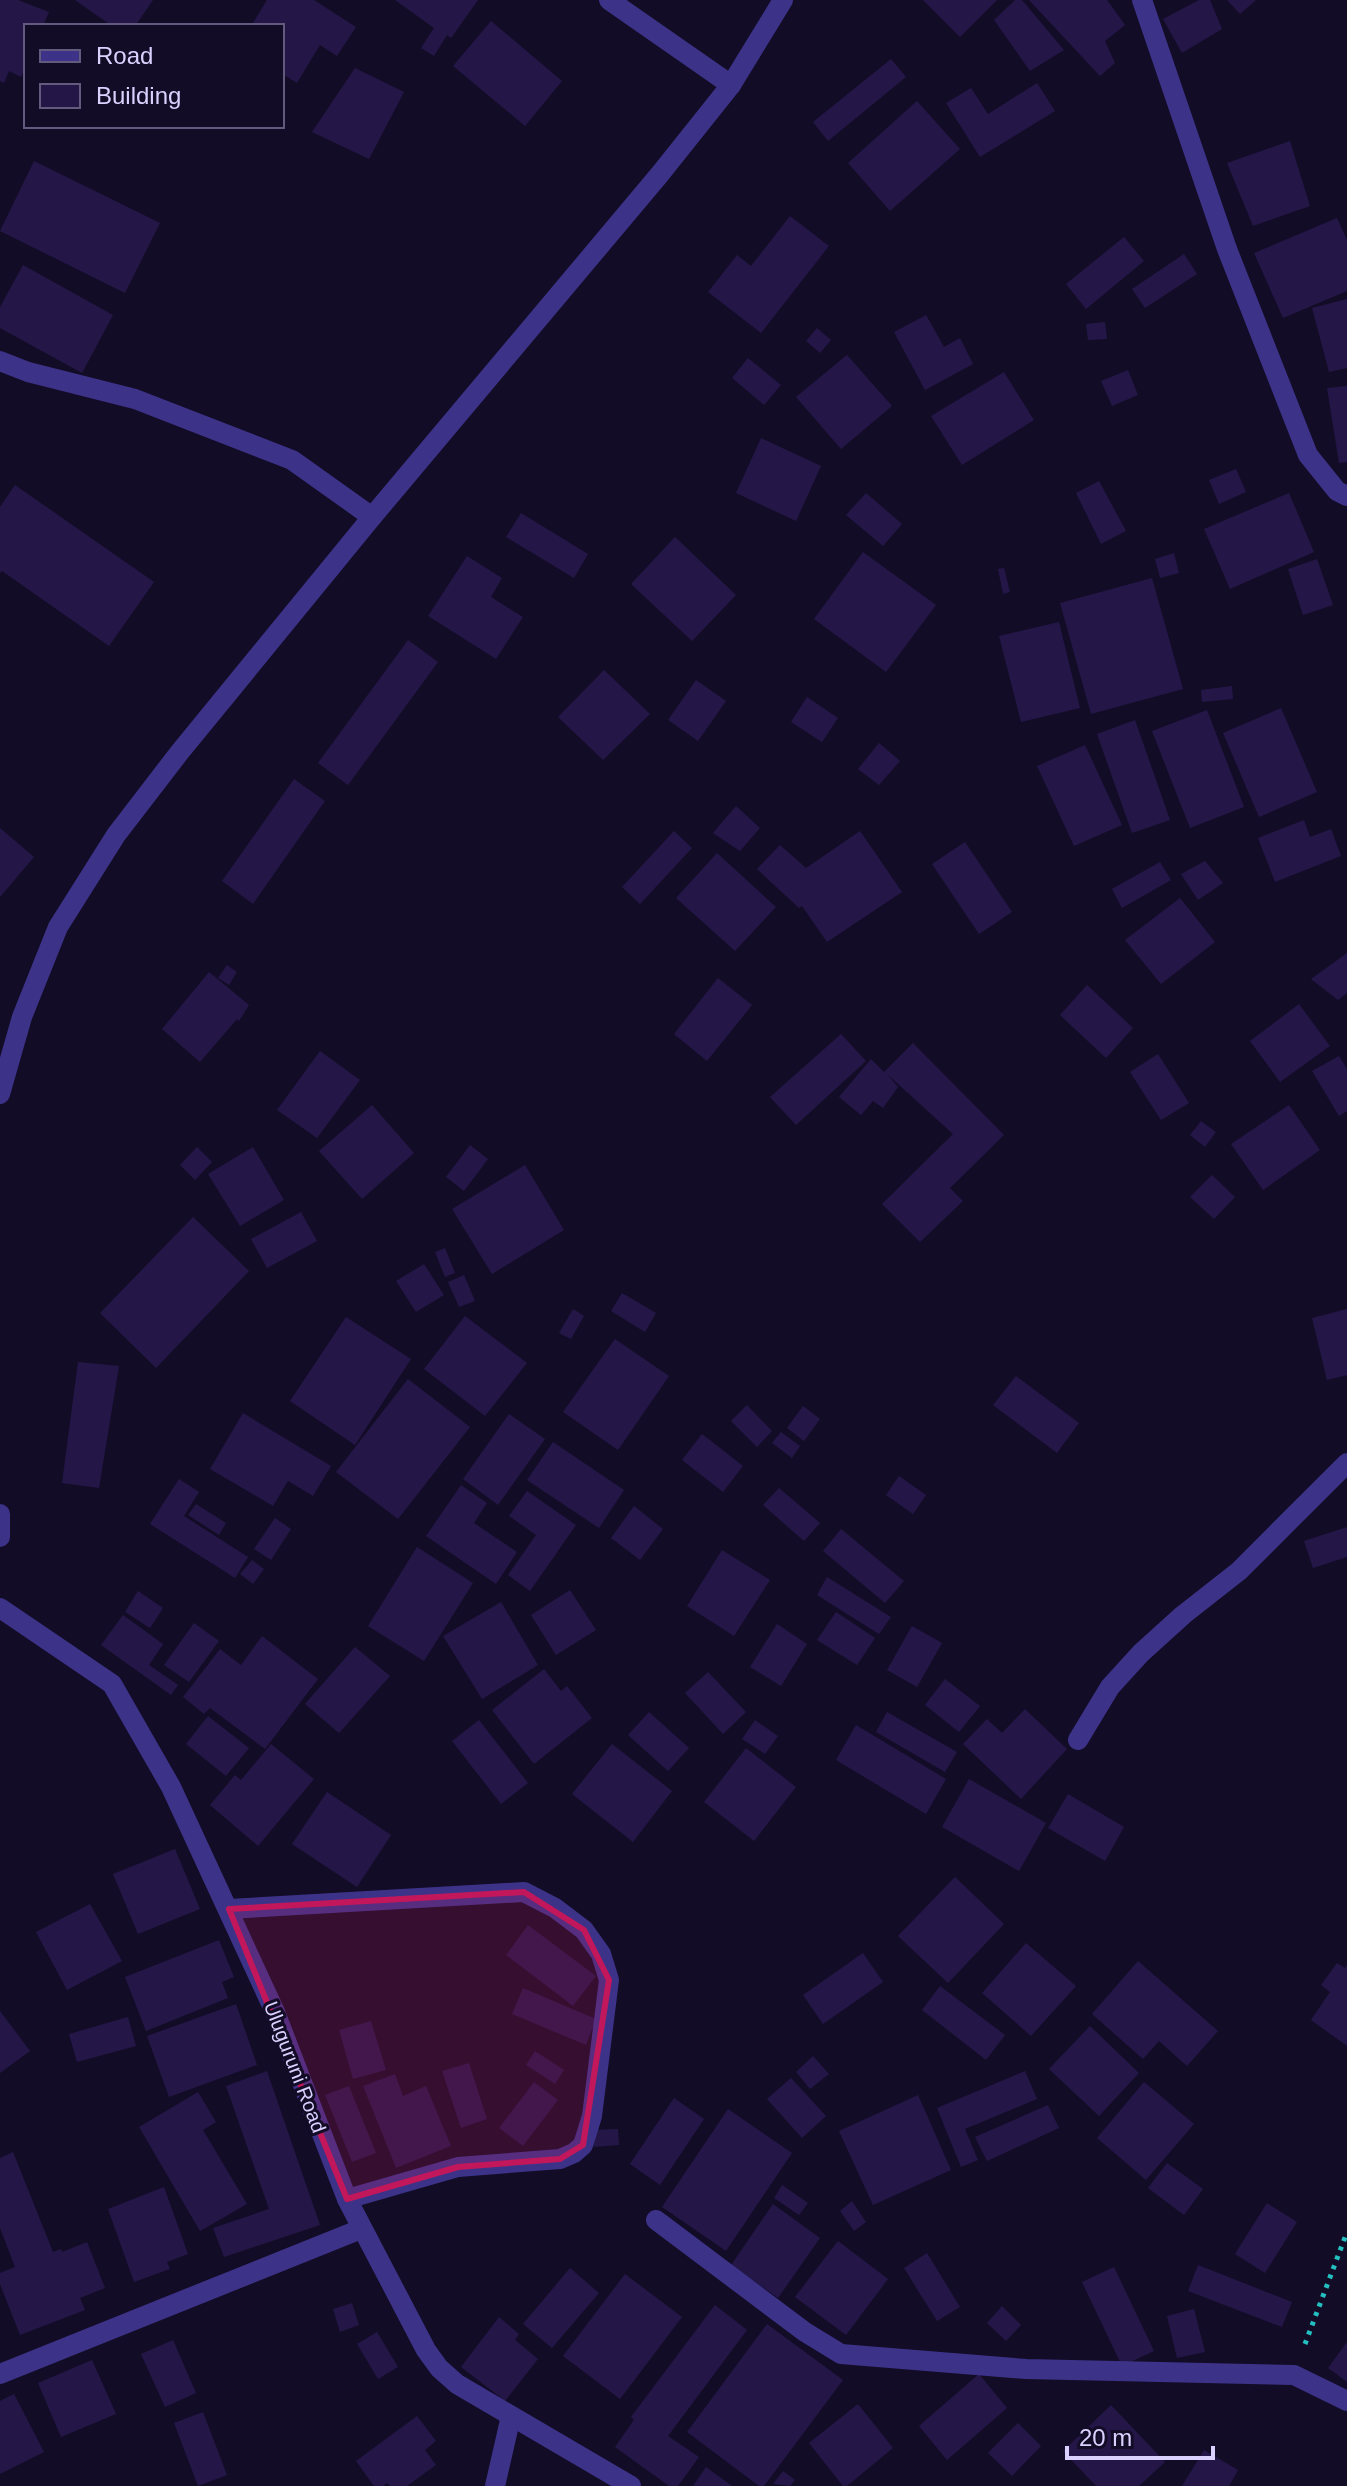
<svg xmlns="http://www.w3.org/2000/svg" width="1347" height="2486" viewBox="0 0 1347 2486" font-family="Helvetica,sans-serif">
  <rect width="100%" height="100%" fill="#130c26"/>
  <g fill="#241748">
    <polygon points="0,0 18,0 49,12 43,26 26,26 26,66 21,77 9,71 4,83 0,81"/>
    <polygon points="75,0 153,0 135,26 112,26"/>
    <polygon points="267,0 314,0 356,27 337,56 320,45 297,83 282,74 282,26 251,26"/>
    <polygon points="395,0 478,0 451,38 447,35 434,56 421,48 434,28"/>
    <polygon points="923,0 997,0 960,37"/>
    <polygon points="1015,0 1022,0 1064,50 1030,71 994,20"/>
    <polygon points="1029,0 1107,0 1125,25 1105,41 1115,63 1100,76"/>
    <polygon points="1199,0 1210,0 1222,29 1182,53 1163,19"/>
    <polygon points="1227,0 1256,0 1240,14"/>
    <polygon points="491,21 562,81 525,126 453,66"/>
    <polygon points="891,59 906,77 828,141 813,122"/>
    <polygon points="355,68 404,92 369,159 312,132"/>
    <polygon points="1037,83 1055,111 980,157 946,103 971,88 988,114"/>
    <polygon points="917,101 960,149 890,211 848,163"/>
    <polygon points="1290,141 1310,206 1253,226 1227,163"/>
    <polygon points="34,161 160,223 125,293 0,231"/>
    <polygon points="790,216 829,246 761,333 708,292 737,255 751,266"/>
    <polygon points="1337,218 1347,240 1347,291 1283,318 1254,253"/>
    <polygon points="1124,237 1144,261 1086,309 1066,284"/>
    <polygon points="1184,254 1197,274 1145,308 1132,289"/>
    <polygon points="23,265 113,315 82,373 0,328 0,307"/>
    <polygon points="1347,299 1347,368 1329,372 1312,308"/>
    <polygon points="926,315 944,347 960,338 973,364 925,390 894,332"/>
    <polygon points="1105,322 1107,339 1088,340 1086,324"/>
    <polygon points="817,328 831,340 820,353 806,341"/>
    <polygon points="847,355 892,406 841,449 796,397"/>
    <polygon points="748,358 781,385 764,405 732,378"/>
    <polygon points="1128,370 1138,395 1112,406 1101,381"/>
    <polygon points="1004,372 1034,420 962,465 931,416"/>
    <polygon points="1347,386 1347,462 1339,463 1327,388"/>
    <polygon points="761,438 821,466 796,521 736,493"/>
    <polygon points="1236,469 1246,492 1219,504 1209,480"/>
    <polygon points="1099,481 1126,531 1101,544 1076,493"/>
    <polygon points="15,485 154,582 109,646 2,571 0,573 0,507"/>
    <polygon points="866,493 902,524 883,546 846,515"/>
    <polygon points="1289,493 1314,552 1230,589 1204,529"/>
    <polygon points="521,513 588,554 574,578 506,537"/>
    <polygon points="675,537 736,595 692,641 631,584"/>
    <polygon points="863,552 936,605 886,672 814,619"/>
    <polygon points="1174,553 1179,573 1160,578 1155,559"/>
    <polygon points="467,556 502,578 491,597 523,617 496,659 428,616"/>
    <polygon points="1317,559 1333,605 1303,615 1288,569"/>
    <polygon points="1004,568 1010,592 1003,594 998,569"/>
    <polygon points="1152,578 1183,689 1091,714 1060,603"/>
    <polygon points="1059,622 1080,708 1021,722 999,636"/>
    <polygon points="408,640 438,662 348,785 318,763"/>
    <polygon points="604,670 650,714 603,760 558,717"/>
    <polygon points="696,680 726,701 698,741 668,720"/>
    <polygon points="1232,686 1233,699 1202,702 1201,690"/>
    <polygon points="807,697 838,718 822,742 791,722"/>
    <polygon points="1281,708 1317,792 1259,817 1223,733"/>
    <polygon points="1207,710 1244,807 1190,828 1152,731"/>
    <polygon points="1135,720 1170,820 1132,833 1097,734"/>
    <polygon points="879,743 900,761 879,785 858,769"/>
    <polygon points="1085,745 1122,825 1074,846 1037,766"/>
    <polygon points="294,779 325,801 253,904 222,881"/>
    <polygon points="736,806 760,828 740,851 713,833"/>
    <polygon points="1304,820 1310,837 1331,829 1341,856 1275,882 1258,838"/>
    <polygon points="0,828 34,857 0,897"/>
    <polygon points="674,831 692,848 640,904 622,887"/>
    <polygon points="860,831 902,892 827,942 802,906 799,908 757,869 780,845 806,868"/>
    <polygon points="965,842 1012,912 979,934 932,864"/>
    <polygon points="717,853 776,907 735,951 676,898"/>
    <polygon points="1205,861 1223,883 1198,900 1181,874"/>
    <polygon points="1160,862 1171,880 1122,908 1112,889"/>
    <polygon points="1180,898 1215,942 1161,984 1125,940"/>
    <polygon points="1347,953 1347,993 1338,1000 1311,979"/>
    <polygon points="227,965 237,972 229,985 218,978"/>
    <polygon points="209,972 249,1005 239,1021 237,1019 200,1062 162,1029"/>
    <polygon points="718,978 752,1005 707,1061 674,1034"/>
    <polygon points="1087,985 1133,1028 1106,1058 1060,1015"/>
    <polygon points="1299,1004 1330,1046 1280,1082 1250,1041"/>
    <polygon points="841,1034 866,1061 796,1125 770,1097"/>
    <polygon points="913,1043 1004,1135 950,1188 963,1201 920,1242 882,1204 953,1134 887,1074 898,1087 883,1108 873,1101 861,1115 839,1097 871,1059 884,1072"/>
    <polygon points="320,1051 360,1080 317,1138 277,1110"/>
    <polygon points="1158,1054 1189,1103 1161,1120 1130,1072"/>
    <polygon points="1339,1056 1347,1069 1347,1111 1339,1116 1312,1071"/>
    <polygon points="372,1105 414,1153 362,1199 319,1151"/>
    <polygon points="1289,1105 1320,1150 1263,1190 1231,1144"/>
    <polygon points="1201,1121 1216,1132 1205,1147 1190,1135"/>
    <polygon points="470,1145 488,1159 464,1191 446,1177"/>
    <polygon points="197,1147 212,1162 195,1180 180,1165"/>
    <polygon points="253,1147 284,1200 240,1226 208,1174"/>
    <polygon points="525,1165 564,1230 492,1274 452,1209"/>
    <polygon points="1212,1175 1235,1197 1214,1219 1190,1197"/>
    <polygon points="301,1212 317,1241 267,1268 251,1239"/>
    <polygon points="193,1217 249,1271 156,1368 100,1313"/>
    <polygon points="445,1248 455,1273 445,1277 435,1252"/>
    <polygon points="424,1264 444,1295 416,1312 396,1281"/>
    <polygon points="464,1275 475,1301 459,1307 448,1282"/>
    <polygon points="622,1293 656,1313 645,1332 611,1311"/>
    <polygon points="573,1309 584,1316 571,1339 559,1333"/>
    <polygon points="1347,1309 1347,1375 1327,1380 1312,1318"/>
    <polygon points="465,1316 527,1363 485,1416 424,1369"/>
    <polygon points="346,1317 411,1359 355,1445 290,1401"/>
    <polygon points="615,1339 669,1376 618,1450 563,1412"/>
    <polygon points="78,1362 119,1366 99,1488 62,1483"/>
    <polygon points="1016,1376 1079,1423 1057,1453 993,1405"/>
    <polygon points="408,1379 470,1427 398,1519 336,1472"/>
    <polygon points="747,1405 772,1431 757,1447 731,1421"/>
    <polygon points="803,1406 820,1419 804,1441 787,1428"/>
    <polygon points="243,1413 331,1466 313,1496 288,1481 273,1506 210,1469"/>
    <polygon points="509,1414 545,1439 498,1505 463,1479"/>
    <polygon points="781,1432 800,1446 792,1458 772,1443"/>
    <polygon points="702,1434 743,1466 723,1492 682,1460"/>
    <polygon points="553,1442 624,1490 599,1528 527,1480"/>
    <polygon points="899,1476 926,1495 913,1514 886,1495"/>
    <polygon points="179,1479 199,1492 184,1516 248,1557 235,1578 150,1524"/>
    <polygon points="461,1485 487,1503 474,1523 517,1552 496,1584 426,1536"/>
    <polygon points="779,1488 820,1523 804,1541 763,1505"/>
    <polygon points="527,1491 576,1525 530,1591 508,1575 536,1535 509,1516"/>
    <polygon points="196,1504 226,1523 219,1535 188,1515"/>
    <polygon points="634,1506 663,1529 640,1560 611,1538"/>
    <polygon points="275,1518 291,1529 271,1560 254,1549"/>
    <polygon points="1347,1527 1347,1557 1313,1568 1304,1541"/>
    <polygon points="841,1529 904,1581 885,1603 823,1551"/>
    <polygon points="417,1547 473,1583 424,1661 368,1626"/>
    <polygon points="722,1550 770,1580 734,1636 687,1606"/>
    <polygon points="252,1560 264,1569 253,1584 240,1574"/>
    <polygon points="827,1577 891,1617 879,1634 817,1595"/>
    <polygon points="570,1590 596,1630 556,1655 531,1615"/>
    <polygon points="138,1591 163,1608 150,1628 125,1612"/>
    <polygon points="501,1602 538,1665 482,1699 443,1636"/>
    <polygon points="836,1612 875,1638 857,1665 817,1640"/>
    <polygon points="123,1615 163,1644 149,1665 178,1685 171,1695 101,1645"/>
    <polygon points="194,1623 219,1641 189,1682 164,1665"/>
    <polygon points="777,1624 807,1644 781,1686 750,1667"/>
    <polygon points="912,1626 942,1643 917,1687 887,1670"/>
    <polygon points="262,1636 318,1679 265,1749 210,1708 204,1714 183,1697 220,1649 241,1665"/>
    <polygon points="355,1647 390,1676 339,1733 305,1704"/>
    <polygon points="544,1669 561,1691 567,1686 592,1718 534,1764 492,1710"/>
    <polygon points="708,1672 746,1712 723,1734 685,1693"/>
    <polygon points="945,1679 980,1706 959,1732 925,1705"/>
    <polygon points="1025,1709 1067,1749 1021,1799 963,1744 987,1719 1002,1733"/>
    <polygon points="649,1712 689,1748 668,1771 628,1735"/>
    <polygon points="887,1712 957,1752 945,1772 876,1732"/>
    <polygon points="208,1716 249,1748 226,1776 186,1744"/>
    <polygon points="479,1720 528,1783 501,1804 452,1741"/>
    <polygon points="755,1720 778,1736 765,1754 742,1739"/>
    <polygon points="856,1725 946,1779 926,1814 836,1760"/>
    <polygon points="271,1744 314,1779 258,1846 210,1805 235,1775 241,1780"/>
    <polygon points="612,1744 672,1791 633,1842 572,1794"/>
    <polygon points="746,1748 796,1787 754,1841 704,1802"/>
    <polygon points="969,1779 1046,1823 1019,1871 942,1827"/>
    <polygon points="327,1792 391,1835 357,1887 292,1844"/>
    <polygon points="1068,1794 1124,1827 1105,1861 1048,1828"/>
    <polygon points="175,1849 200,1909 138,1934 113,1874"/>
    <polygon points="955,1877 1004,1924 948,1983 898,1936"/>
    <polygon points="90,1904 122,1961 67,1990 36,1932"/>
    <polygon points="528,1925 596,1976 573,2006 506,1955"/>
    <polygon points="219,1940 234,1977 222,1982 228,1998 146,2031 125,1977"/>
    <polygon points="1026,1943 1076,1986 1031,2036 982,1993"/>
    <polygon points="863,1953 883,1982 823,2024 803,1995"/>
    <polygon points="1138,1961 1218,2031 1187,2066 1159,2041 1143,2059 1092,2014"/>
    <polygon points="1337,1963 1345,1968 1347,1965 1347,2046 1311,2020 1330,1992 1321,1985"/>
    <polygon points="940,1986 1005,2035 986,2060 922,2010"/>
    <polygon points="523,1988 596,2019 586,2045 512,2014"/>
    <polygon points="236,2004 257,2065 169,2097 147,2036"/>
    <polygon points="0,2011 30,2051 0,2073"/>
    <polygon points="128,2017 136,2046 77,2062 69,2034"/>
    <polygon points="371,2021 386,2070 353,2079 339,2030"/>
    <polygon points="1090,2026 1139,2073 1099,2116 1049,2069"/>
    <polygon points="535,2051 564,2070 555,2084 526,2065"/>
    <polygon points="813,2056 829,2074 810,2089 796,2072"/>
    <polygon points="469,2063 487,2119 461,2128 442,2071"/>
    <polygon points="267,2071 320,2225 224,2257 213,2228 269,2209 226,2086"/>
    <polygon points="1025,2071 1037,2099 965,2129 978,2160 961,2167 937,2108"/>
    <polygon points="395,2074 403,2096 426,2086 451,2146 396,2168 363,2086"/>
    <polygon points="791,2078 826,2116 802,2138 767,2099"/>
    <polygon points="534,2082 558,2100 523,2146 499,2128"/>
    <polygon points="1144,2082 1194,2124 1146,2180 1097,2138"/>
    <polygon points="349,2086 376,2153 352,2162 325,2095"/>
    <polygon points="198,2092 216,2122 203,2130 247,2204 200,2231 139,2127"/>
    <polygon points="918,2095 951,2170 873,2205 839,2131"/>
    <polygon points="674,2098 704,2119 660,2185 630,2164"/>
    <polygon points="1048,2105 1059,2128 987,2161 975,2137"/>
    <polygon points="728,2109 792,2153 726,2251 662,2207"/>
    <polygon points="618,2129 619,2145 594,2147 592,2130"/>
    <polygon points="13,2152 53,2252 61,2249 62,2252 87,2242 105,2288 80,2298 85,2310 20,2335 0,2284 0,2273 15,2267 0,2228 0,2158"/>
    <polygon points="1167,2163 1203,2189 1184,2215 1148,2188"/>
    <polygon points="782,2185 808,2203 799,2215 774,2198"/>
    <polygon points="164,2187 188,2254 167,2262 170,2269 134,2282 108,2209"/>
    <polygon points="852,2201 866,2222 854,2231 840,2211"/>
    <polygon points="1267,2203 1297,2222 1265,2273 1235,2254"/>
    <polygon points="773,2204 820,2238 778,2298 731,2265"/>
    <polygon points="838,2241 888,2279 846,2335 795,2297"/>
    <polygon points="927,2253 960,2307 937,2321 904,2268"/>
    <polygon points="1198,2265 1292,2302 1282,2327 1188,2291"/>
    <polygon points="1114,2267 1154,2351 1122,2366 1082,2282"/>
    <polygon points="570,2268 599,2293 552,2348 523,2324"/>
    <polygon points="625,2274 682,2317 620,2399 563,2356"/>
    <polygon points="352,2303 359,2325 340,2332 333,2309"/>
    <polygon points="715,2305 747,2330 668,2436 699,2457 678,2486 669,2486 615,2447 634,2420 631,2417"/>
    <polygon points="1002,2306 1021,2325 1006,2341 987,2323"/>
    <polygon points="1194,2309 1205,2352 1177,2358 1167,2316"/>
    <polygon points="499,2317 519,2334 515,2340 538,2359 505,2401 461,2367"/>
    <polygon points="767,2324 843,2380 764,2486 759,2486 687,2432"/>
    <polygon points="377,2332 398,2367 378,2379 357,2344"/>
    <polygon points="173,2340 196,2393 165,2407 141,2354"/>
    <polygon points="1347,2342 1347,2382 1328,2368"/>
    <polygon points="92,2360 116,2414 61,2437 38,2383"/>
    <polygon points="979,2374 1007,2408 947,2460 919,2426"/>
    <polygon points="14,2394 44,2452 0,2474 0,2401"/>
    <polygon points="858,2404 893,2448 847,2486 843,2486 809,2443"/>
    <polygon points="1111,2405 1165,2462 1139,2486 1096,2486 1063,2451"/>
    <polygon points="203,2412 227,2475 198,2486 174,2423"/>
    <polygon points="417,2416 436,2441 425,2450 436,2465 407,2486 390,2486 387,2483 383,2486 374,2486 356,2461"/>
    <polygon points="1018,2423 1041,2446 1012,2476 988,2453"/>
    <polygon points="1204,2450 1238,2470 1229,2486 1182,2486"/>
    <polygon points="706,2467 732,2486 693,2486"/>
    <polygon points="783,2471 795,2480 790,2486 773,2484"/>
  </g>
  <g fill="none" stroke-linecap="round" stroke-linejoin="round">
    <polyline stroke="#24bfc1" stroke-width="5" stroke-dasharray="4 6" stroke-linecap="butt" points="1305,2344 1347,2232"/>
    <g stroke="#3c3389" stroke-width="20">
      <polyline points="609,0 731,85"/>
      <polyline points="1142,0 1227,249 1308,455 1337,491 1347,496"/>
      <polyline points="0,361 28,372 135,399 292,460 372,517"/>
      <polyline points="0,1608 112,1684 171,1787 275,2012 347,2199 426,2350 439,2368 457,2384 631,2486"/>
      <polyline points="1078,1740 1110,1687 1141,1653 1183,1615 1239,1571 1347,1463"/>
      <polyline points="229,1909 524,1892 555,1908 584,1930 601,1954 609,1980 592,2116 583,2145 574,2153 560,2159 458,2167 347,2199"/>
      <polyline points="656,2220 805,2332 841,2354 1026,2369 1294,2375 1347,2401"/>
      <polyline points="0,2374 361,2229"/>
      <polyline points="495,2486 511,2416"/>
    </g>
    <g stroke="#3c3389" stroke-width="20">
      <polyline points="0,1094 22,1017 58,927 116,835 179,753 372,517 660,174 731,85 783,0"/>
      <polyline points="0,1514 0,1537"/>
    </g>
  </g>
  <path fill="#c2185b" fill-opacity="0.2" stroke="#c2185b" stroke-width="6" stroke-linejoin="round" d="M524,1892L584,1930L609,1980L583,2145L560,2159L458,2167L347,2199L229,1909Z"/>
  <g text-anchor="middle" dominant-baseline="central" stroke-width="6" stroke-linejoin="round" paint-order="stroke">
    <g font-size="20" fill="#dad1ff" stroke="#130c26">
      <text transform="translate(295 2067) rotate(69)">Uluguruni Road</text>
    </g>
  </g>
  <rect x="24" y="24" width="260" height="104" fill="#130c26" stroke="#635b7d" stroke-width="2"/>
  <rect x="40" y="50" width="40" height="12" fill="#3c3389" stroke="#635b7d" stroke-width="2"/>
  <text x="96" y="64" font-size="24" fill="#dad1ff">Road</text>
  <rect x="40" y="84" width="40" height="24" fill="#241748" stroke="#635b7d" stroke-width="2"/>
  <text x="96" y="104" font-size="24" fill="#dad1ff">Building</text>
  <path d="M1067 2446v12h146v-12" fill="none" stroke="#dad1ff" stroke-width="4"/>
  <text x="1079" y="2446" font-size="24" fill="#dad1ff" stroke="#130c26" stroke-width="6" paint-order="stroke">20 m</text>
</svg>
